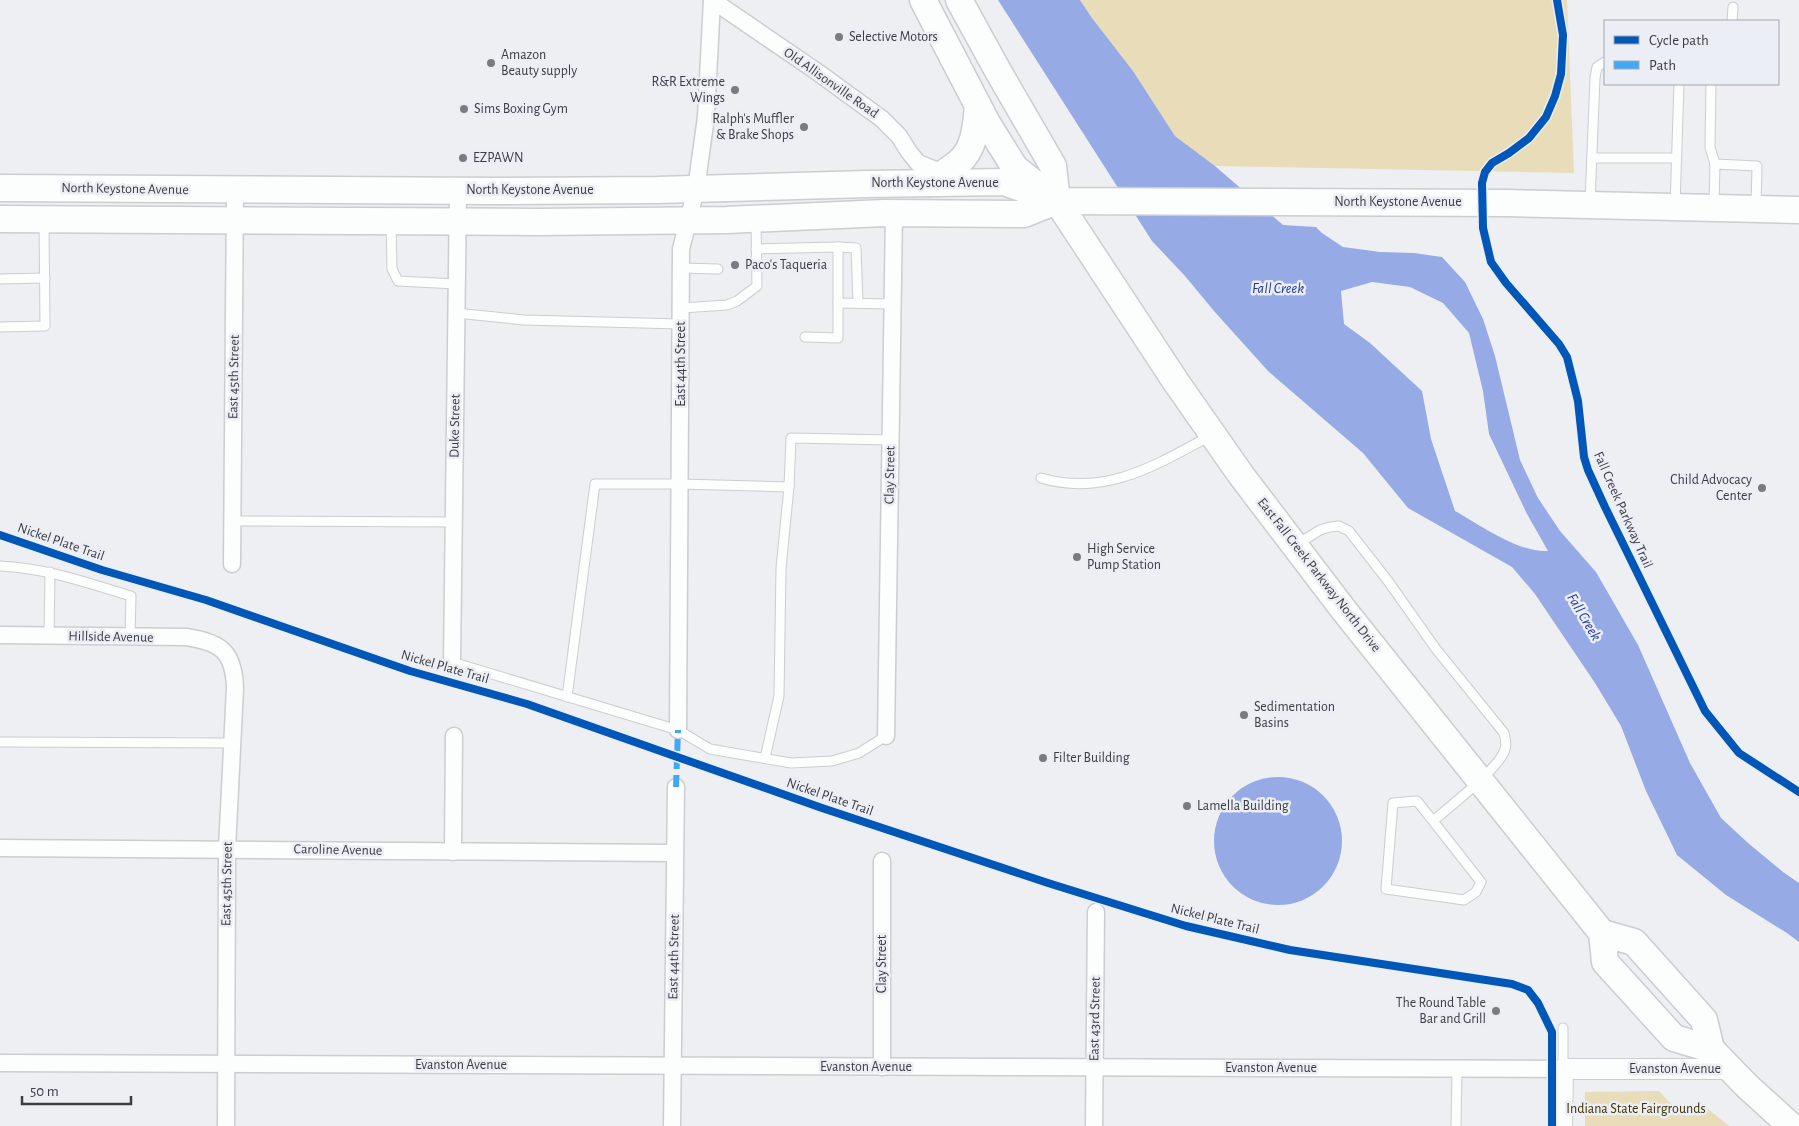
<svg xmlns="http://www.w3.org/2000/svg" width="1799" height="1126" viewBox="0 0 1799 1126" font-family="'Alegreya Sans',sans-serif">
  <rect width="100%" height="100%" fill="#edeff3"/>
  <g fill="#e8dcb9">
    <polygon points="1080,0 1567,0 1574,173 1215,166 1175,136 1133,71 1092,18"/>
    <polygon points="1659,1091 1672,1105 1703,1105 1729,1126 1585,1126 1585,1092"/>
  </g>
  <g fill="#96abe6" fill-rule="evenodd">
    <path d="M998,0H1080L1092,18L1133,71L1175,136L1215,166L1283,225L1316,227L1322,233L1343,247L1380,252L1414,253L1442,257L1465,282L1483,319L1495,356L1520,460L1538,498L1560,531L1596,572L1638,645L1690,763L1721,818L1748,843L1783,872L1799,883V942L1787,933L1726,895L1677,855L1646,791L1621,726L1595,683L1535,594L1512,567L1408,508L1363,453L1268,371L1214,311L1185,276L1152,241ZM1372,282L1410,287L1443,303L1469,333L1483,391L1489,434L1527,514L1548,551C1519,553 1480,525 1455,511L1431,439L1422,391L1370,343L1344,324L1341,291Z"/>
    <circle cx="1278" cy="841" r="64"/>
  </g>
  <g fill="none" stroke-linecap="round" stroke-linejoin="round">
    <g stroke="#cccdd0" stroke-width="11">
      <g id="service">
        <polyline points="1732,21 1733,7"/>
        <polyline points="1711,84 1710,147 1715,164"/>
        <polyline points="1592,158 1676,158"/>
        <polyline points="1590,202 1595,78 1597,67 1605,62"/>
        <polyline points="1675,206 1679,84"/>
        <polyline points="1714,206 1715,164 1757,166 1756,207"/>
        <polyline points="391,224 392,269 398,281 456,284"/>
        <polyline points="838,247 856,248 858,303"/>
        <polyline points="756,249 838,247 838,338 805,337"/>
        <polyline points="681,268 718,269"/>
        <polyline points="0,279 45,278"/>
        <polyline points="838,303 893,304"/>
        <polyline points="681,308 727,305 737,301 757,286 756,221"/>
        <polyline points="456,313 524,320 681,324"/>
        <polyline points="0,327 45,326 44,221"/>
        <path d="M1041,478C1105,497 1156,465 1210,436"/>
        <polyline points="232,521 454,522"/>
        <path d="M1296,545L1320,530L1330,527L1339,526L1349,531L1388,581L1436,649L1504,733C1505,738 1507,743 1505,749C1501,767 1449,807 1433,821L1481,882L1476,892L1464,900L1386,889L1393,803L1417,801L1433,821"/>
        <path d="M0,566C46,568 88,583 131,596L130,637"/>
        <polyline points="49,636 50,572"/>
        <polyline points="452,662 678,730 710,749 791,763 832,761 859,753 886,736"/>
        <polyline points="567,697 595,484 680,484 789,487 791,438 891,440"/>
        <polyline points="0,742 232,743"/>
        <polyline points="765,758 779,696 781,568 789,487"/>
        <polyline points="1563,1069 1563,1028"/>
        <polyline points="1456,1126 1457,1069"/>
      </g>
    </g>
    <g stroke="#cccdd0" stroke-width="19">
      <g id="minor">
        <polyline points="712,0 816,71 882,119 899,136 909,152 918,163 948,175"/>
        <polyline points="232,564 235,189"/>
        <path d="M0,635L186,637C220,642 234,651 235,688L227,849L226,1126"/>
        <polyline points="452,662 458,190"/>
        <polyline points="678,730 681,249 696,189 706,117 712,0"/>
        <polyline points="886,736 894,213"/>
        <polyline points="0,848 675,853"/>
        <polyline points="453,852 454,736"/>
        <polyline points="0,1063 1563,1069"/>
        <polyline points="882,1067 882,861"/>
        <polyline points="672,1126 676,787"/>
        <polyline points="1094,1126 1096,912"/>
      </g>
    </g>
    <g stroke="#cccdd0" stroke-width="22">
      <polyline id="tertiary" points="1562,1126 1563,1069 1731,1069"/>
    </g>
    <g stroke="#cccdd0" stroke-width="29">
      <g id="primary">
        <polyline points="923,0 987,123 1015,168 1057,201 1176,382 1241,475 1343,609 1602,933 1605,962 1674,1038 1711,1049 1747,1086 1791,1126"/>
        <polyline points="959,0 998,71 1053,166 1057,201"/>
        <path d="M929,183C939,176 950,170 959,162C975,149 976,125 978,106"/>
        <polyline points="0,188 491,191 658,190 867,184 1004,182 1057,201 1507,203 1799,210"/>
        <polyline points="0,219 538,222 727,220 884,213 1024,214 1057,201"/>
        <polyline points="1602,933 1634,942 1704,1020 1711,1049"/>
      </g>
    </g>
    <use href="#service" stroke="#fcfdfd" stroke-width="9"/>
    <use href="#minor" stroke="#fcfdfd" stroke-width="16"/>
    <use href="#tertiary" stroke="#fcfdfd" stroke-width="20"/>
    <use href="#primary" stroke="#fcfdfd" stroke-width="26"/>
    <polyline stroke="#3fa9f5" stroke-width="6" stroke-dasharray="12 6" stroke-linecap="butt" points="676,787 678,730"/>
    <g stroke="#ebeef5" stroke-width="11">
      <g id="cycleway">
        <polyline points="1557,0 1563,35 1561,74 1555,96 1546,117 1529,138 1509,153 1492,163 1485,172 1482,183 1483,228 1491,262 1506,283 1559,344 1567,357 1578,401 1584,457 1588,470 1605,507 1705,711 1739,753 1799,792"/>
        <polyline points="0,535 102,570 206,600 410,671 527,704 822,808 1048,883 1186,926 1290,950 1512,984 1528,990 1538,1003 1552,1032 1552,1126"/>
      </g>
    </g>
    <use href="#cycleway" stroke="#0057b8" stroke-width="8"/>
  </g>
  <g fill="#7a7b7f" stroke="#ebeef5" stroke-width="2">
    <circle cx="839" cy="37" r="5"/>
    <circle cx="491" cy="63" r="5"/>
    <circle cx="735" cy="90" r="5"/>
    <circle cx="464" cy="109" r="5"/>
    <circle cx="804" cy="127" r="5"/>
    <circle cx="463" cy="158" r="5"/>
    <circle cx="735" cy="265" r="5"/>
    <circle cx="1762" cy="488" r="5"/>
    <circle cx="1077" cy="557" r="5"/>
    <circle cx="1244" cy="715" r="5"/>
    <circle cx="1043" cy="758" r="5"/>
    <circle cx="1187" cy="806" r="5"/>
    <circle cx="1496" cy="1011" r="5"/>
  </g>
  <g text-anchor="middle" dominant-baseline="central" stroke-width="5" stroke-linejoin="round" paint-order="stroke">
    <g font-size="14" fill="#3c3d40" stroke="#ebeef5" text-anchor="start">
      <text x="849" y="37">Selective Motors</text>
      <text x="501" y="55">Amazon<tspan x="501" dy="16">Beauty supply</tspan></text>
      <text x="725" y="82" text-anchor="end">R&amp;R Extreme<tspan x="725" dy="16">Wings</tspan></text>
      <text x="474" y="109">Sims Boxing Gym</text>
      <text x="794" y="119" text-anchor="end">Ralph's Muffler<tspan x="794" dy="16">&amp; Brake Shops</tspan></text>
      <text x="473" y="158">EZPAWN</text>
      <text x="745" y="265">Paco's Taqueria</text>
      <text x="1752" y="480" text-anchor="end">Child Advocacy<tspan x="1752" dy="16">Center</tspan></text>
      <text x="1087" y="549">High Service<tspan x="1087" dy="16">Pump Station</tspan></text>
      <text x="1254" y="707">Sedimentation<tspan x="1254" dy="16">Basins</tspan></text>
      <text x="1053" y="758">Filter Building</text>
      <text x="1197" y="806">Lamella Building</text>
      <text x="1486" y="1003" text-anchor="end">The Round Table<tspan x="1486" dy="16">Bar and Grill</tspan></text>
    </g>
    <g font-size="14" fill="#3c3d40" stroke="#ebeef5">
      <text transform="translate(831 83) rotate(35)">Old Allisonville Road</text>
      <text x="935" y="183">North Keystone Avenue</text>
      <text transform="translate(125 189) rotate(1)">North Keystone Avenue</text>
      <text x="530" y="190">North Keystone Avenue</text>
      <text x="1398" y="202">North Keystone Avenue</text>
      <text transform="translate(681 364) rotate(-90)">East 44th Street</text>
      <text transform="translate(234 377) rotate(-89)">East 45th Street</text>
      <text transform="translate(455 426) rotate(-89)">Duke Street</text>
      <text transform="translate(890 475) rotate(-89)">Clay Street</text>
      <text transform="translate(1623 510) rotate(66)">Fall Creek Parkway Trail</text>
      <text transform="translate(61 542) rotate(19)">Nickel Plate Trail</text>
      <text transform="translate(1319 575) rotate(52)">East Fall Creek Parkway North Drive</text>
      <text transform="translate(111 637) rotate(1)">Hillside Avenue</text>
      <text transform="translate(445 667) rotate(16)">Nickel Plate Trail</text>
      <text transform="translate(830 797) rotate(19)">Nickel Plate Trail</text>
      <text transform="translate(338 850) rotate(1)">Caroline Avenue</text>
      <text transform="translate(227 884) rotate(-89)">East 45th Street</text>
      <text transform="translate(1215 919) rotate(14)">Nickel Plate Trail</text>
      <text transform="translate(674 957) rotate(-89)">East 44th Street</text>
      <text transform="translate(882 964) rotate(-90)">Clay Street</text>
      <text transform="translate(1095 1019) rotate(-89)">East 43rd Street</text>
      <text x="461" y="1065">Evanston Avenue</text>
      <text x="866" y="1067">Evanston Avenue</text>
      <text x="1271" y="1068">Evanston Avenue</text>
      <text x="1675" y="1069">Evanston Avenue</text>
    </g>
    <g font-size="14" fill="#3f3203" stroke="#ebeef5">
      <text x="1636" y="1109">Indiana State Fairgrounds</text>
    </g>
    <g font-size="15" font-style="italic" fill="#1f3593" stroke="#ebeef5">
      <text x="1278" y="288">Fall Creek</text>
      <text transform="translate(1584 617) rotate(59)">Fall Creek</text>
    </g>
  </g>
  <rect x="1604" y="20" width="175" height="65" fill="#ebeef5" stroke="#a5a7ad"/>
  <rect x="1614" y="36" width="25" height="8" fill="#0057b8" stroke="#a5a7ad"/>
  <text x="1649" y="45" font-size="15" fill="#3c3d40">Cycle path</text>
  <rect x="1614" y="61" width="25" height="8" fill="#3fa9f5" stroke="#a5a7ad"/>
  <text x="1649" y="70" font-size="15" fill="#3c3d40">Path</text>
  <path d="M22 1096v8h109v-8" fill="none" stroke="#3c3d40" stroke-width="2.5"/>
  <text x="30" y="1096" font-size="15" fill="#3c3d40" stroke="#ebeef5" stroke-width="4" paint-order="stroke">50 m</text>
</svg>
